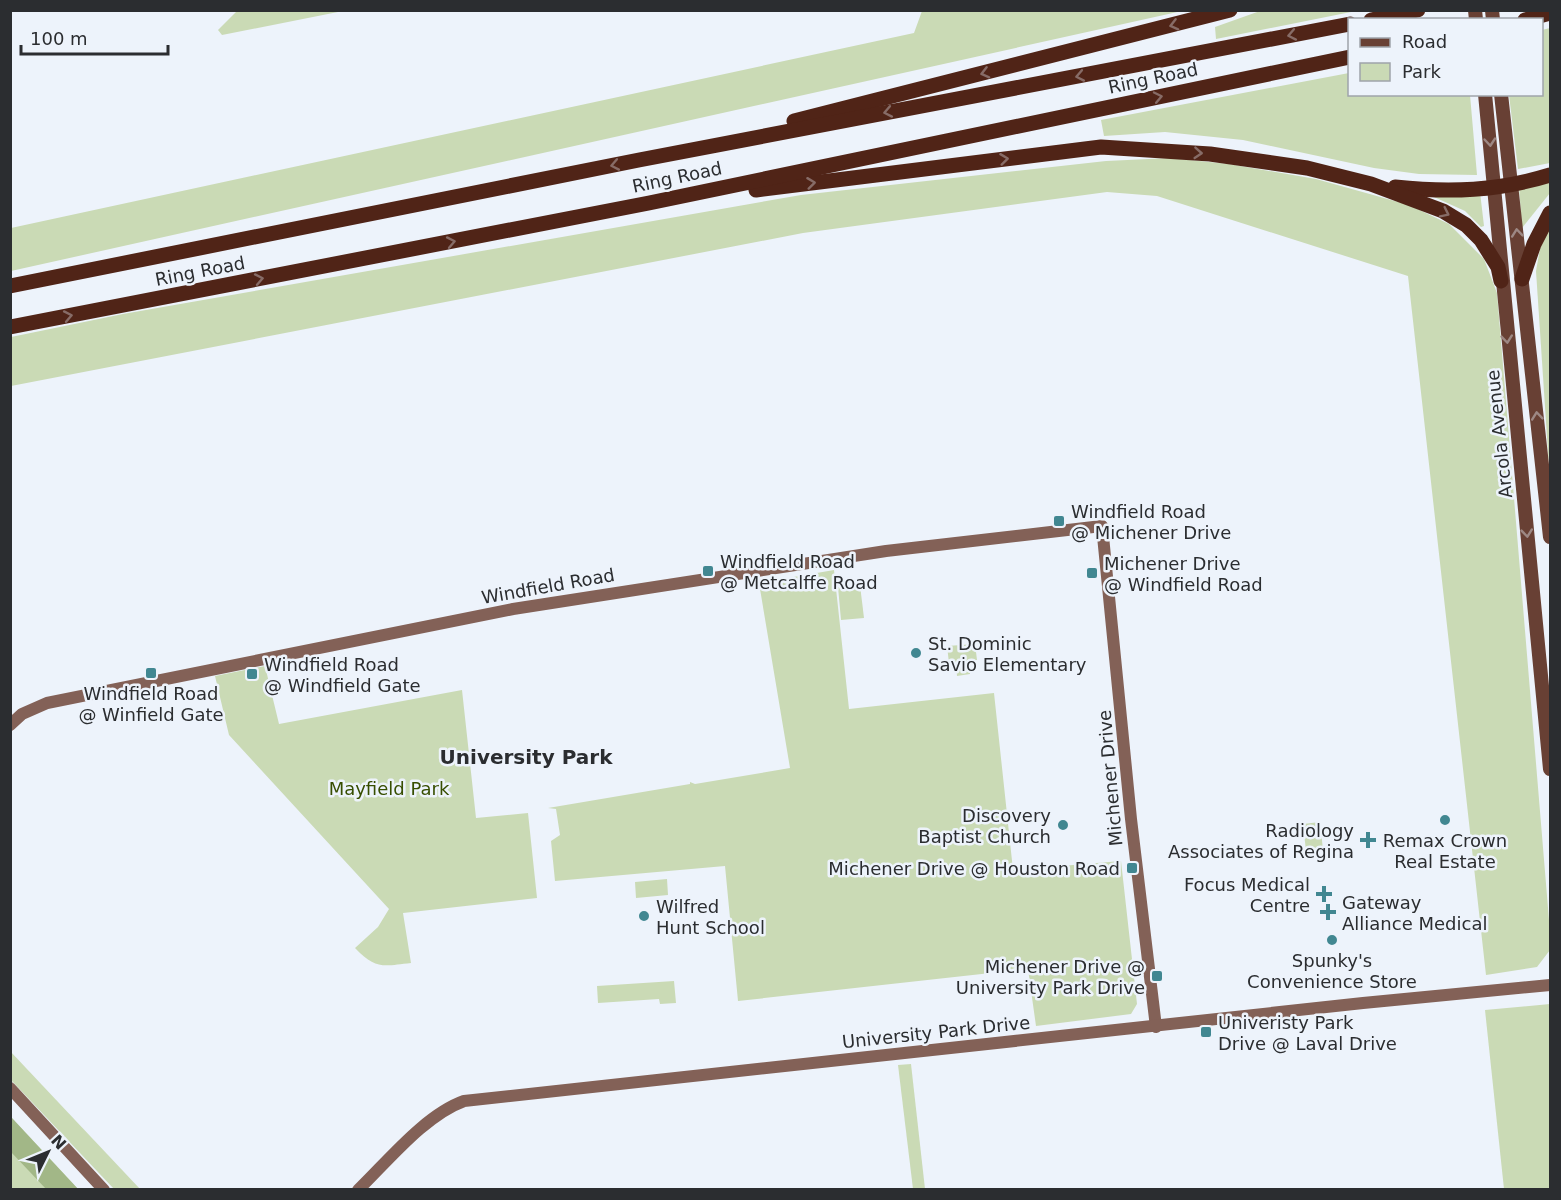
<svg xmlns="http://www.w3.org/2000/svg" width="1561" height="1200" viewBox="0 0 1561 1200" font-family="'DejaVu Sans',sans-serif">
  <rect width="100%" height="100%" fill="#edf3fb"/>
  <g fill="#cadab5">
    <polygon points="238,10 343,10 343,11 222,35 218,30"/>
    <polygon points="922,11 1182,11 11,271 11,228 914,33"/>
    <polygon points="1260,11 1260,10 1356,11 1216,39 1215,27"/>
    <polygon points="1550,28 1550,163 1518,169 1509,95 1542,94 1542,30"/>
    <polygon points="1349,73 1350,94 1470,95 1477,175 1419,174 1374,168 1243,140 1165,132 1104,136 1101,120"/>
    <polygon points="1170,158 1229,164 1316,179 1409,205 1449,224 1484,259 1497,293 1550,932 1550,950 1537,967 1486,975 1408,276 1157,196 1107,192 803,233 11,386 11,337 123,314 801,195 1106,161"/>
    <polygon points="1550,179 1550,193 1522,228 1519,187"/>
    <polygon points="1480,192 1484,226 1481,227 1465,211 1434,197"/>
    <polygon points="1550,226 1550,482 1536,271 1541,243"/>
    <polygon points="834,570 849,709 994,693 1013,870 1121,861 1137,1004 1131,1014 1036,1026 1028,969 738,1001 725,866 555,881 551,841 560,835 556,809 548,808 690,784 690,782 695,784 790,768 759,583"/>
    <polygon points="860,585 864,618 841,620 838,587"/>
    <polygon points="975,644 977,660 969,661 970,674 957,676 956,663 949,663 947,646"/>
    <path d="M265,666L279,724L462,690L476,818L528,813L537,898L403,913L411,963C383,966 376,970 355,948L378,927L389,909L229,735L215,676Z"/>
    <polygon points="1320,822 1323,850 1306,851 1303,824"/>
    <polygon points="667,879 668,895 636,898 635,882"/>
    <polygon points="674,981 676,1003 660,1004 659,999 598,1003 597,986"/>
    <polygon points="1550,1004 1550,1189 1504,1189 1485,1010"/>
    <polygon points="10,1051 140,1189 114,1189 11,1080"/>
    <polygon points="911,1064 925,1189 913,1189 898,1065"/>
    <polygon points="11,1117 78,1189 11,1189"/>
  </g>
  <polygon fill="#a2b787" points="11,1117 78,1189 46,1189 11,1152"/>
  <g fill="none" stroke-linecap="round" stroke-linejoin="round">
    <g stroke="#836157" stroke-width="12">
      <polyline points="10,725 22,714 47,703 513,609 886,551 1102,526 1131,819 1156,1027"/>
      <polyline points="10,1088 104,1190"/>
      <path d="M358,1190C388,1161 425,1115 464,1101L1363,1003L1550,985"/>
    </g>
    <g stroke="#684034" stroke-width="14">
      <polyline points="1475,10 1476,20"/>
      <polyline points="1492,10 1493,20"/>
      <polyline points="1485,94 1550,769"/>
      <polyline points="1501,94 1550,537"/>
    </g>
    <g stroke="#502417" stroke-width="15">
      <polyline points="1371,20 1418,10"/>
      <polyline points="1525,20 1550,13"/>
      <polyline points="794,121 1230,10"/>
      <path d="M1395,187C1450,193 1498,191 1550,175"/>
      <polyline points="756,190 1101,147 1210,154 1307,168 1371,184 1443,211 1466,225 1481,240 1498,267 1501,281"/>
      <polyline points="1522,279 1534,244 1550,213"/>
      <polyline points="10,286 639,160 1350,24"/>
      <polyline points="10,327 649,203 1350,57"/>
    </g>
  </g>
  <defs><path id="oneway-chevron" d="M-2-3.5L2.5 0L-2 3.5" fill="none" stroke-width="1.6" stroke-linecap="round" stroke-linejoin="round" transform="scale(1.5)"/></defs>
  <g stroke="#876c67">
    <use href="#oneway-chevron" transform="translate(1174 25) rotate(166)"/>
    <use href="#oneway-chevron" transform="translate(1292 35) rotate(169)"/>
    <use href="#oneway-chevron" transform="translate(985 73) rotate(166)"/>
    <use href="#oneway-chevron" transform="translate(1080 76) rotate(169)"/>
    <use href="#oneway-chevron" transform="translate(1158 97) rotate(-12)"/>
    <use href="#oneway-chevron" transform="translate(888 112) rotate(169)"/>
    <use href="#oneway-chevron" transform="translate(1198 153) rotate(4)"/>
    <use href="#oneway-chevron" transform="translate(1004 159) rotate(-7)"/>
    <use href="#oneway-chevron" transform="translate(615 165) rotate(169)"/>
    <use href="#oneway-chevron" transform="translate(811 183) rotate(-7)"/>
    <use href="#oneway-chevron" transform="translate(1445 213) rotate(26)"/>
    <use href="#oneway-chevron" transform="translate(451 242) rotate(-11)"/>
    <use href="#oneway-chevron" transform="translate(259 279) rotate(-11)"/>
    <use href="#oneway-chevron" transform="translate(68 316) rotate(-11)"/>
  </g>
  <g stroke="#9d8884">
    <use href="#oneway-chevron" transform="translate(1490 142) rotate(85)"/>
    <use href="#oneway-chevron" transform="translate(1517 233) rotate(-96)"/>
    <use href="#oneway-chevron" transform="translate(1507 339) rotate(84)"/>
    <use href="#oneway-chevron" transform="translate(1537 416) rotate(-96)"/>
    <use href="#oneway-chevron" transform="translate(1527 533) rotate(84)"/>
  </g>
  <g fill="#418791" stroke="#edf3fb" stroke-width="2">
    <rect x="1053" y="515" width="12" height="12" rx="3"/>
    <rect x="702" y="565" width="12" height="12" rx="3"/>
    <rect x="1086" y="567" width="12" height="12" rx="3"/>
    <circle cx="916" cy="653" r="6"/>
    <rect x="145" y="667" width="12" height="12" rx="3"/>
    <rect x="246" y="668" width="12" height="12" rx="3"/>
    <circle cx="1445" cy="820" r="6"/>
    <circle cx="1063" cy="825" r="6"/>
    <path d="M1365 831h6v6h6v6h-6v6h-6v-6h-6v-6h6z"/>
    <rect x="1126" y="862" width="12" height="12" rx="3"/>
    <path d="M1321 885h6v6h6v6h-6v6h-6v-6h-6v-6h6z"/>
    <path d="M1325 903h6v6h6v6h-6v6h-6v-6h-6v-6h6z"/>
    <circle cx="644" cy="916" r="6"/>
    <circle cx="1332" cy="940" r="6"/>
    <rect x="1151" y="970" width="12" height="12" rx="3"/>
    <rect x="1200" y="1026" width="12" height="12" rx="3"/>
  </g>
  <g text-anchor="middle" dominant-baseline="central" stroke-width="5" stroke-linejoin="round" paint-order="stroke">
    <g font-size="18" fill="#2b2d30" stroke="#edf3fb">
      <text transform="translate(1153 78) rotate(-12)">Ring Road</text>
      <text transform="translate(677 177) rotate(-12)">Ring Road</text>
      <text transform="translate(200 271) rotate(-11)">Ring Road</text>
      <text transform="translate(1499 434) rotate(-96)">Arcola Avenue</text>
      <text transform="translate(548 586) rotate(-10)">Windfield Road</text>
      <text transform="translate(1110 778) rotate(-95)">Michener Drive</text>
      <text transform="translate(936 1032) rotate(-6)">University Park Drive</text>
    </g>
    <g font-size="18" fill="#2b2d30" stroke="#edf3fb" text-anchor="start">
      <text x="1071" y="511">Windfield Road<tspan x="1071" dy="21">@ Michener Drive</tspan></text>
      <text x="720" y="561">Windfield Road<tspan x="720" dy="21">@ Metcalffe Road</tspan></text>
      <text x="1104" y="563">Michener Drive<tspan x="1104" dy="21">@ Windfield Road</tspan></text>
      <text x="928" y="643">St. Dominic<tspan x="928" dy="21">Savio Elementary</tspan></text>
      <text x="264" y="664">Windfield Road<tspan x="264" dy="21">@ Windfield Gate</tspan></text>
      <text x="151" y="693" text-anchor="middle">Windfield Road<tspan x="151" dy="21">@ Winfield Gate</tspan></text>
      <text x="1051" y="815" text-anchor="end">Discovery<tspan x="1051" dy="21">Baptist Church</tspan></text>
      <text x="1354" y="830" text-anchor="end">Radiology<tspan x="1354" dy="21">Associates of Regina</tspan></text>
      <text x="1445" y="840" text-anchor="middle">Remax Crown<tspan x="1445" dy="21">Real Estate</tspan></text>
      <text x="1120" y="868" text-anchor="end">Michener Drive @ Houston Road</text>
      <text x="1310" y="884" text-anchor="end">Focus Medical<tspan x="1310" dy="21">Centre</tspan></text>
      <text x="1342" y="902">Gateway<tspan x="1342" dy="21">Alliance Medical</tspan></text>
      <text x="656" y="906">Wilfred<tspan x="656" dy="21">Hunt School</tspan></text>
      <text x="1332" y="960" text-anchor="middle">Spunky's<tspan x="1332" dy="21">Convenience Store</tspan></text>
      <text x="1145" y="966" text-anchor="end">Michener Drive @<tspan x="1145" dy="21">University Park Drive</tspan></text>
      <text x="1218" y="1022">Univeristy Park<tspan x="1218" dy="21">Drive @ Laval Drive</tspan></text>
    </g>
    <g font-size="18" fill="#374e01" stroke="#edf3fb">
      <text x="389" y="788">Mayfield Park</text>
    </g>
    <g font-size="20" font-weight="bold" fill="#2b2d30" stroke="#edf3fb">
      <text x="526" y="757">University Park</text>
    </g>
  </g>
  <rect width="1561" height="1200" fill="none" stroke="#2b2d30" stroke-width="24"/>
  <rect x="1348" y="18" width="195" height="78" fill="#edf3fb" stroke="#9fa4aa" stroke-width="1.5"/>
  <rect x="1360" y="38" width="30" height="9" fill="#684034" stroke="#9fa4aa" stroke-width="1.5"/>
  <text x="1402" y="48" font-size="18" fill="#2b2d30">Road</text>
  <rect x="1360" y="63" width="30" height="18" fill="#cadab5" stroke="#9fa4aa" stroke-width="1.5"/>
  <text x="1402" y="78" font-size="18" fill="#2b2d30">Park</text>
  <g transform="translate(48 1152) rotate(47)" stroke="#edf3fb" stroke-width="4.5" paint-order="stroke">
  <path d="M0-4.5L10 22L0 15L-10 22Z" fill="#2b2d30"/>
  <text y="-9" font-size="16" font-weight="bold" text-anchor="middle" fill="#2b2d30">N</text>
  </g>
  <path d="M21 45v9h147v-9" fill="none" stroke="#2b2d30" stroke-width="3"/>
  <text x="30" y="45" font-size="18" fill="#2b2d30" stroke="#edf3fb" stroke-width="4.5" paint-order="stroke">100 m</text>
</svg>
